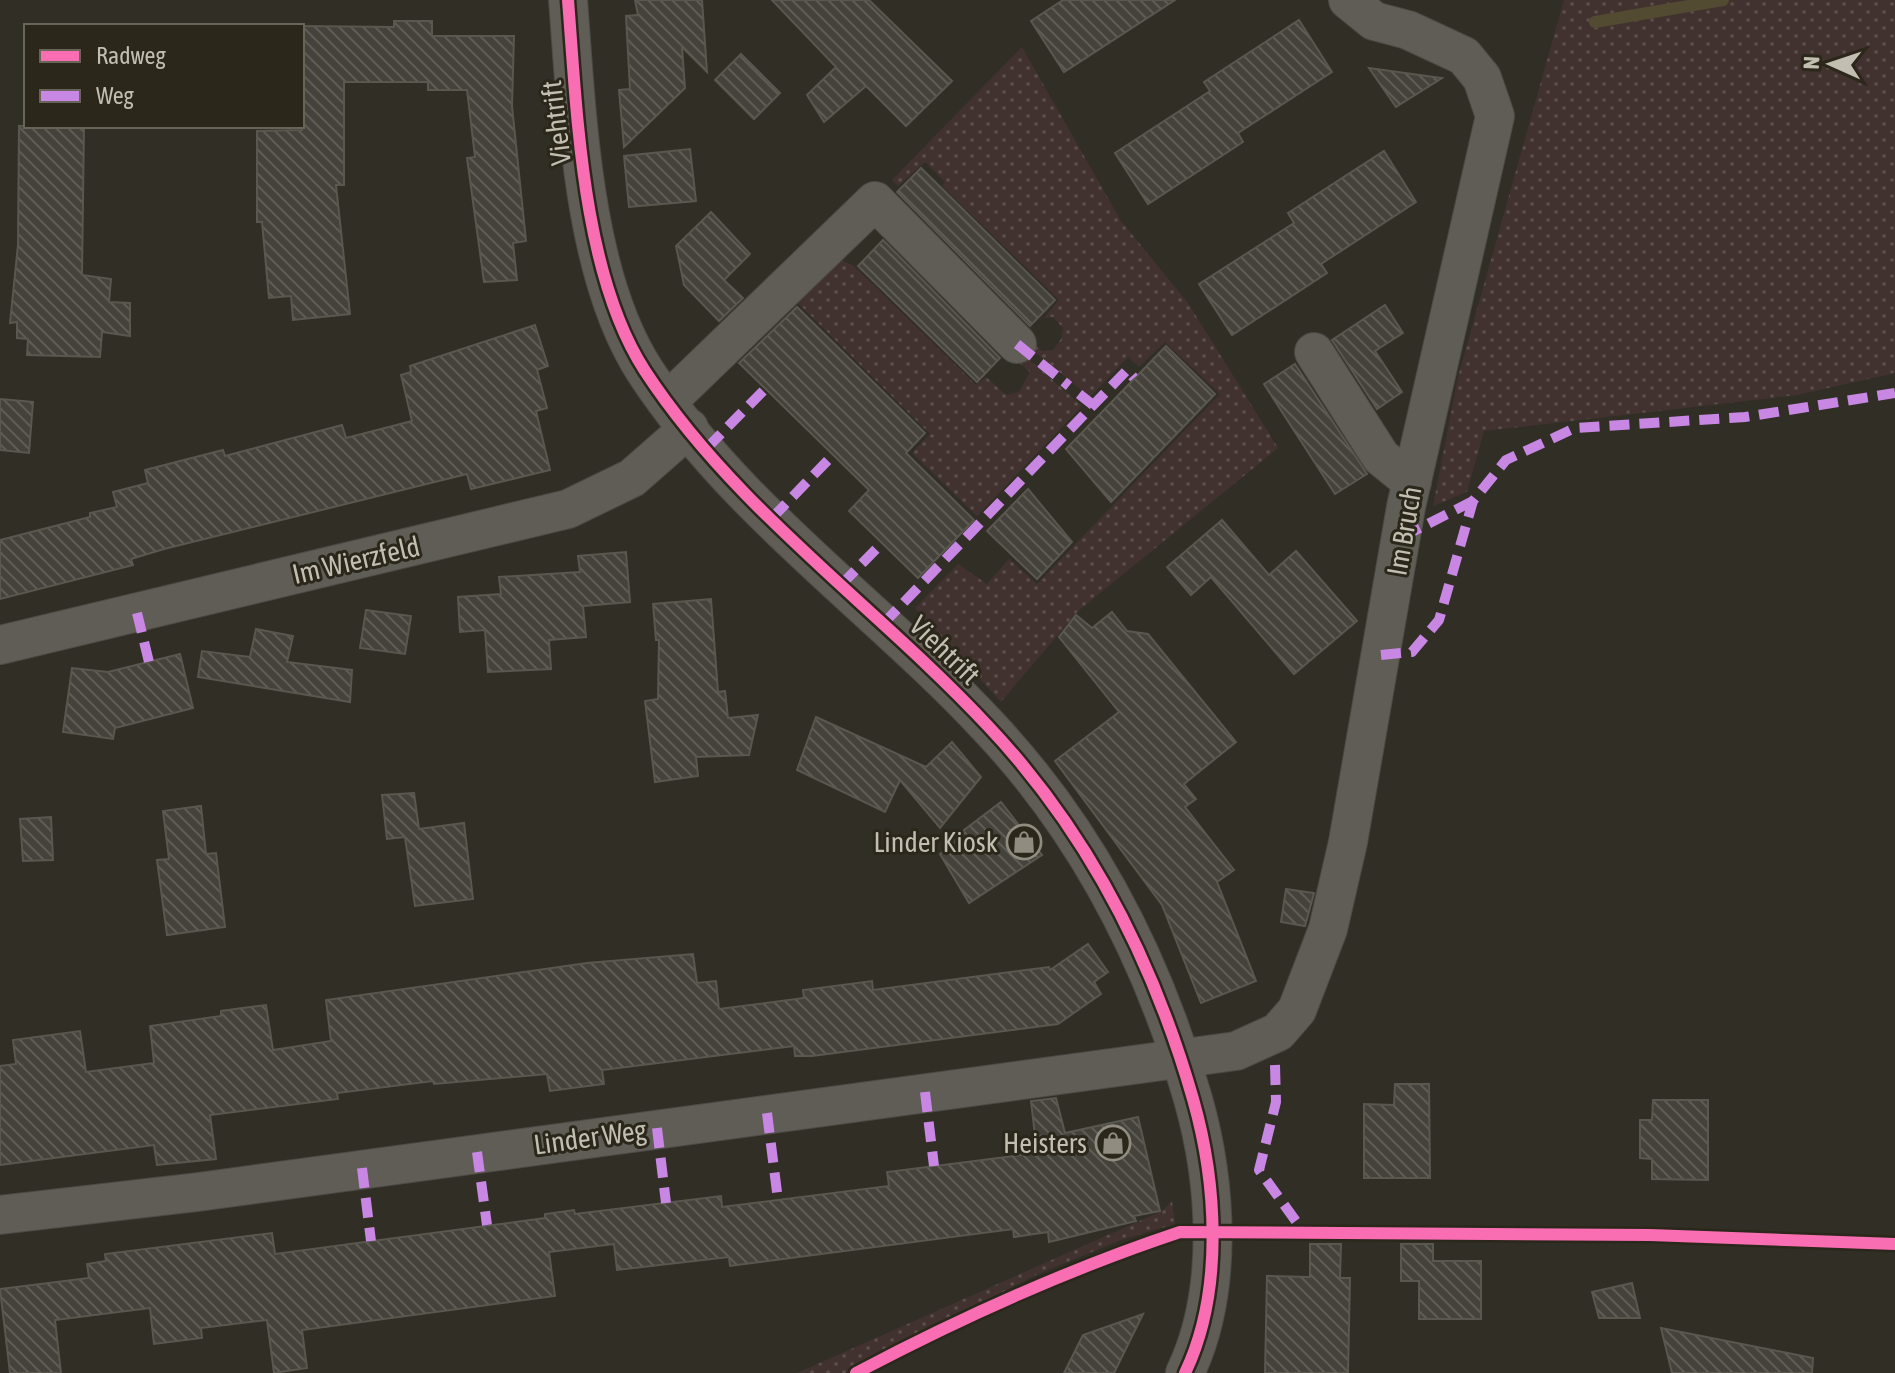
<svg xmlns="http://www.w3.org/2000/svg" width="1895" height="1373" viewBox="0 0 1895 1373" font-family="'Asap Condensed',sans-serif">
  <defs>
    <pattern id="grass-dots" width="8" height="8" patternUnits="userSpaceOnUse" patternTransform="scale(2)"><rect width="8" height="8" fill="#413230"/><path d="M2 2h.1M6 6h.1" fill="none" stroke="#5b4e4b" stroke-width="1.8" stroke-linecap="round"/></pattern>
    <pattern id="building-back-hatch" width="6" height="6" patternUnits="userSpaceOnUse" patternTransform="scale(2)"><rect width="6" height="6" fill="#45423b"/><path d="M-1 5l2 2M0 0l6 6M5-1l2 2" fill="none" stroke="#5e5c55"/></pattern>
  </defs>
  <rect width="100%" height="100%" fill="#312e26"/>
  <g fill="url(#grass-dots)">
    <polygon points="1564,0 1895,0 1895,373 1797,395 1484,431 1467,492 1433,506 1458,377"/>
    <polygon points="1022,47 1121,221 1188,303 1278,448 1078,611 1001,702 915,608 958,564 987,584 1009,559 1037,584 1220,394 1165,342 1139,367 1128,357 1090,397 1021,341 1029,339 1042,351 1053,350 1061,339 1063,328 1053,317 1044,318 1059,300 942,186 945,182 925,162 898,186 892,180"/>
    <polygon points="835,257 854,266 976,385 986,377 1006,395 1019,392 1030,372 1009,354 1015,347 1082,406 977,516 912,453 930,434 793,298"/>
    <polygon points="1172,1201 1175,1224 1121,1240 1036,1275 845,1373 797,1373 1162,1211"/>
  </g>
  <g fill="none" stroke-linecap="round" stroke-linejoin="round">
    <polyline stroke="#524a31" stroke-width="12" points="1595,22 1723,0"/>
  </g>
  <g fill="url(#building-back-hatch)" stroke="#59574e" stroke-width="2">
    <polygon points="635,0 702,0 707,72 682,47 685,88 624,147 619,90 630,89 626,16 638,15"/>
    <polygon points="772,0 869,0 952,81 906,126 866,86 824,122 807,95 836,67"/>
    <polygon points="1063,0 1175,0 1064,72 1031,21"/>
    <polygon points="1299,20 1332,72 1238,133 1243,142 1148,204 1115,153 1210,91 1204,82"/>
    <polygon points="394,21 432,21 432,36 514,36 512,106 526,241 513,243 517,280 484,282 467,158 475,157 467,90 428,90 428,82 344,82 344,185 336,185 350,314 293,320 291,296 269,298 262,222 257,222 257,131 302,130 302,26 394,27"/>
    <polygon points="741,54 780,93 754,119 715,80"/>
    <polygon points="1369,68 1442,78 1396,107"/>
    <polygon points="19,126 84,126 82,275 111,279 109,302 130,303 130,336 102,332 100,357 27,355 28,339 17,338 17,322 10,323 18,245"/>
    <polygon points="690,149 696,201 629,207 624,156"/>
    <polygon points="1384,151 1416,202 1321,264 1327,273 1232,335 1199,284 1294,223 1288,213"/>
    <polygon points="921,168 1055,300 1030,326 897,192"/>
    <polygon points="711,212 750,254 724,280 743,298 719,321 684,285 676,246"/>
    <polygon points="883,240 1000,358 977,382 858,266"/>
    <polygon points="1385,305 1403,333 1375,351 1402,392 1377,409 1332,340"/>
    <polygon points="797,307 925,433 906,453 974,520 918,578 849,511 869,490 739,363"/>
    <polygon points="535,325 548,366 537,370 547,408 536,411 550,470 471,489 467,474 164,549 131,559 133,565 0,599 0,540 90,517 90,513 117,507 113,492 148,483 145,470 223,450 225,456 342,425 346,438 412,421 401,375 411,372 410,366"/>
    <polygon points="1166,346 1215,394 1111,502 1066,449"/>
    <polygon points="1295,364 1367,474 1335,494 1264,384"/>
    <polygon points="0,399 33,402 29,453 0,450"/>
    <polygon points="1028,489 1072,542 1037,579 987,531"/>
    <polygon points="1222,520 1269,575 1296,551 1357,621 1294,674 1211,577 1191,595 1167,567"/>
    <polygon points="626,552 630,602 583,606 586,637 549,640 551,669 488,672 485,630 460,632 458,597 501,594 499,577 580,572 578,556"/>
    <polygon points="711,599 718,692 725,691 728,718 758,715 749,755 696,757 698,776 655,782 645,701 658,699 659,640 656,640 653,604"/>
    <polygon points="366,610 411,616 405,654 360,648"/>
    <polygon points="1112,612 1127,631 1148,634 1236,742 1184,784 1196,799 1185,807 1234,870 1217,882 1256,981 1201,1003 1162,905 1055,761 1119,712 1059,637 1076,615 1092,628"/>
    <polygon points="256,629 293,636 287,662 352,670 350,702 198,677 202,651 250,657"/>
    <polygon points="180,654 193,708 115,728 113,739 63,732 72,668 108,672"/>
    <polygon points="816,717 926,767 952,742 981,777 940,828 900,780 885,812 797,770"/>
    <polygon points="414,793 419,829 464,823 473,899 415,906 405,837 387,839 382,795"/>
    <polygon points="1001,802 1042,855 969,903 940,854 954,844 951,840"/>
    <polygon points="201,806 206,854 216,853 225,927 167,935 157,860 169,859 163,811"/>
    <polygon points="51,817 53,860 23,861 20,819"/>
    <polygon points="1286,889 1314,893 1305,926 1281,922"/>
    <polygon points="1088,944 1108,972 1094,982 1101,994 1058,1024 812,1056 795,1056 794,1046 602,1070 604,1084 550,1091 547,1074 434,1084 433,1081 337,1093 338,1099 210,1115 216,1159 157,1165 154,1145 0,1165 0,1066 16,1064 13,1040 80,1031 86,1072 154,1063 150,1026 221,1016 221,1011 266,1005 273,1050 331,1041 326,1000 587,963 693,954 697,983 716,981 719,1009 804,998 803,990 872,981 873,990 1049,967 1050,970"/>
    <polygon points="1395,1084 1429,1084 1430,1178 1364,1178 1364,1104 1394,1105"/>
    <polygon points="1056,1098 1065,1133 1138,1117 1160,1211 1134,1216 1136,1221 1049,1242 1048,1232 1014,1237 1013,1229 730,1266 729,1257 617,1270 614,1244 549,1252 555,1296 302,1330 307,1368 274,1373 267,1320 201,1328 202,1338 154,1344 150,1308 55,1320 61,1373 10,1373 0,1289 89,1278 87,1264 106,1261 105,1254 272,1233 275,1254 545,1218 545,1214 574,1210 575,1214 721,1196 722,1207 889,1186 887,1172 1037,1153 1031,1101"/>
    <polygon points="1653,1100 1708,1100 1708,1180 1652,1179 1652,1159 1640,1158 1640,1120 1652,1120"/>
    <polygon points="1310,1244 1341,1244 1340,1278 1350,1278 1348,1373 1265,1373 1267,1276 1310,1277"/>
    <polygon points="1401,1244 1433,1244 1433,1261 1481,1261 1481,1319 1419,1319 1419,1281 1401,1281"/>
    <polygon points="1632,1283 1640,1318 1599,1318 1592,1292"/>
    <polygon points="1143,1314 1114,1373 1064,1373 1083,1335"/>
    <polygon points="1661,1328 1813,1358 1812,1373 1672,1373"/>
  </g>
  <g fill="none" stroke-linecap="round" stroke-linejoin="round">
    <g stroke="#4c4a44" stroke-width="40">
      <g id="minor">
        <path d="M568,0C577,113 582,274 645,371C735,509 877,607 988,726C1088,832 1153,960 1193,1099C1217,1183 1224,1292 1185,1373"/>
        <polyline points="1314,352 1381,457 1412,482"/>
        <polyline points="668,401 875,201 1017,344"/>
        <polyline points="0,645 568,509 632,478 689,428"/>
        <polyline points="0,1215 198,1192 1236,1051 1278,1032 1297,1010 1328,929 1348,842 1406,507 1495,116 1482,78 1464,56 1408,30 1374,21 1348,0"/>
      </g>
    </g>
    <use href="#minor" stroke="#5f5d56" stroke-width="38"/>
    <g stroke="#c787e3" stroke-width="10" stroke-dasharray="20 10" stroke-linecap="butt">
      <polyline points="1017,344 1069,386"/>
      <polyline points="1079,394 1093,405"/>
      <polyline points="707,448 765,389"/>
      <polyline points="772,518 833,455"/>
      <polyline points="1402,537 1473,501"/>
      <polyline points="841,585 882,543"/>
      <polyline points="137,613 149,662"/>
      <polyline points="883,624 1127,370 1134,378"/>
      <polyline points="1381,655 1412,652 1439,620 1473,501 1506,460 1575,428 1745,417 1895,393"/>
      <polyline points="1275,1065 1276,1102 1259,1170 1303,1231"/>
      <polyline points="925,1092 934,1166"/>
      <polyline points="767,1113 778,1200"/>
      <polyline points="657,1128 666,1203"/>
      <polyline points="477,1152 487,1225"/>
      <polyline points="362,1168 371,1241"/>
    </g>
    <g stroke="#2b271b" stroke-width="17">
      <g id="cycleway">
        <path d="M568,0C577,113 582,274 645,371C735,509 877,607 988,726C1088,832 1153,960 1193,1099C1217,1183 1224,1292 1185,1373"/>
        <path d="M856,1373C960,1318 1069,1269 1180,1232L1650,1235L1895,1244"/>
      </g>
    </g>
    <use href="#cycleway" stroke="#f96db3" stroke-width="12"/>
  </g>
  <defs>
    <g id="shop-ring" transform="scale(1.8)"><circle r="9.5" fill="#2b271b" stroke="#908c80" stroke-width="1.5"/><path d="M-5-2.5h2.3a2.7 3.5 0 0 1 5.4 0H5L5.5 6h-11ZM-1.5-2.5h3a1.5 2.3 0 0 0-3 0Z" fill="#908c80"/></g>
  </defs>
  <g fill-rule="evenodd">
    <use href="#shop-ring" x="1024" y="842"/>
    <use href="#shop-ring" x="1113" y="1143"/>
  </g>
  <g text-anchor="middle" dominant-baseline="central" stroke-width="6" stroke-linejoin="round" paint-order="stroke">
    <g font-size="28" fill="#c3bfb0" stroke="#2b271b">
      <text transform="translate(556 123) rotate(-97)">Viehtrift</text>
      <text transform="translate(1404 531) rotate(-80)">Im Bruch</text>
      <text transform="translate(356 560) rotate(-13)">Im Wierzfeld</text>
      <text transform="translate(945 650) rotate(44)">Viehtrift</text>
      <text transform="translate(590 1137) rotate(-8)">Linder Weg</text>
    </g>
    <g font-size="28" fill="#c3bfb0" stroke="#2b271b" text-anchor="end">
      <text x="998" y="842">Linder Kiosk</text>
      <text x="1087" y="1143">Heisters</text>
    </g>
  </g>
  <rect x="24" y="24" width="280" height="104" fill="#2b271b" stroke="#686457" stroke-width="2"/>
  <rect x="40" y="50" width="40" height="12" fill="#f96db3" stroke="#686457" stroke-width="2"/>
  <text x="96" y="64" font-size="24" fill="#c3bfb0">Radweg</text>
  <rect x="40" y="90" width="40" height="12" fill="#c787e3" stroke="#686457" stroke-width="2"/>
  <text x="96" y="104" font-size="24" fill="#c3bfb0">Weg</text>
  <g transform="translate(1831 64) rotate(273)" stroke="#2b271b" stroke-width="6" paint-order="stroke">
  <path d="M0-6L14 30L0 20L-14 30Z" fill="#c3bfb0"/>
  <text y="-12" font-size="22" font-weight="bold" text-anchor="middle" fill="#c3bfb0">N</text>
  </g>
</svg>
